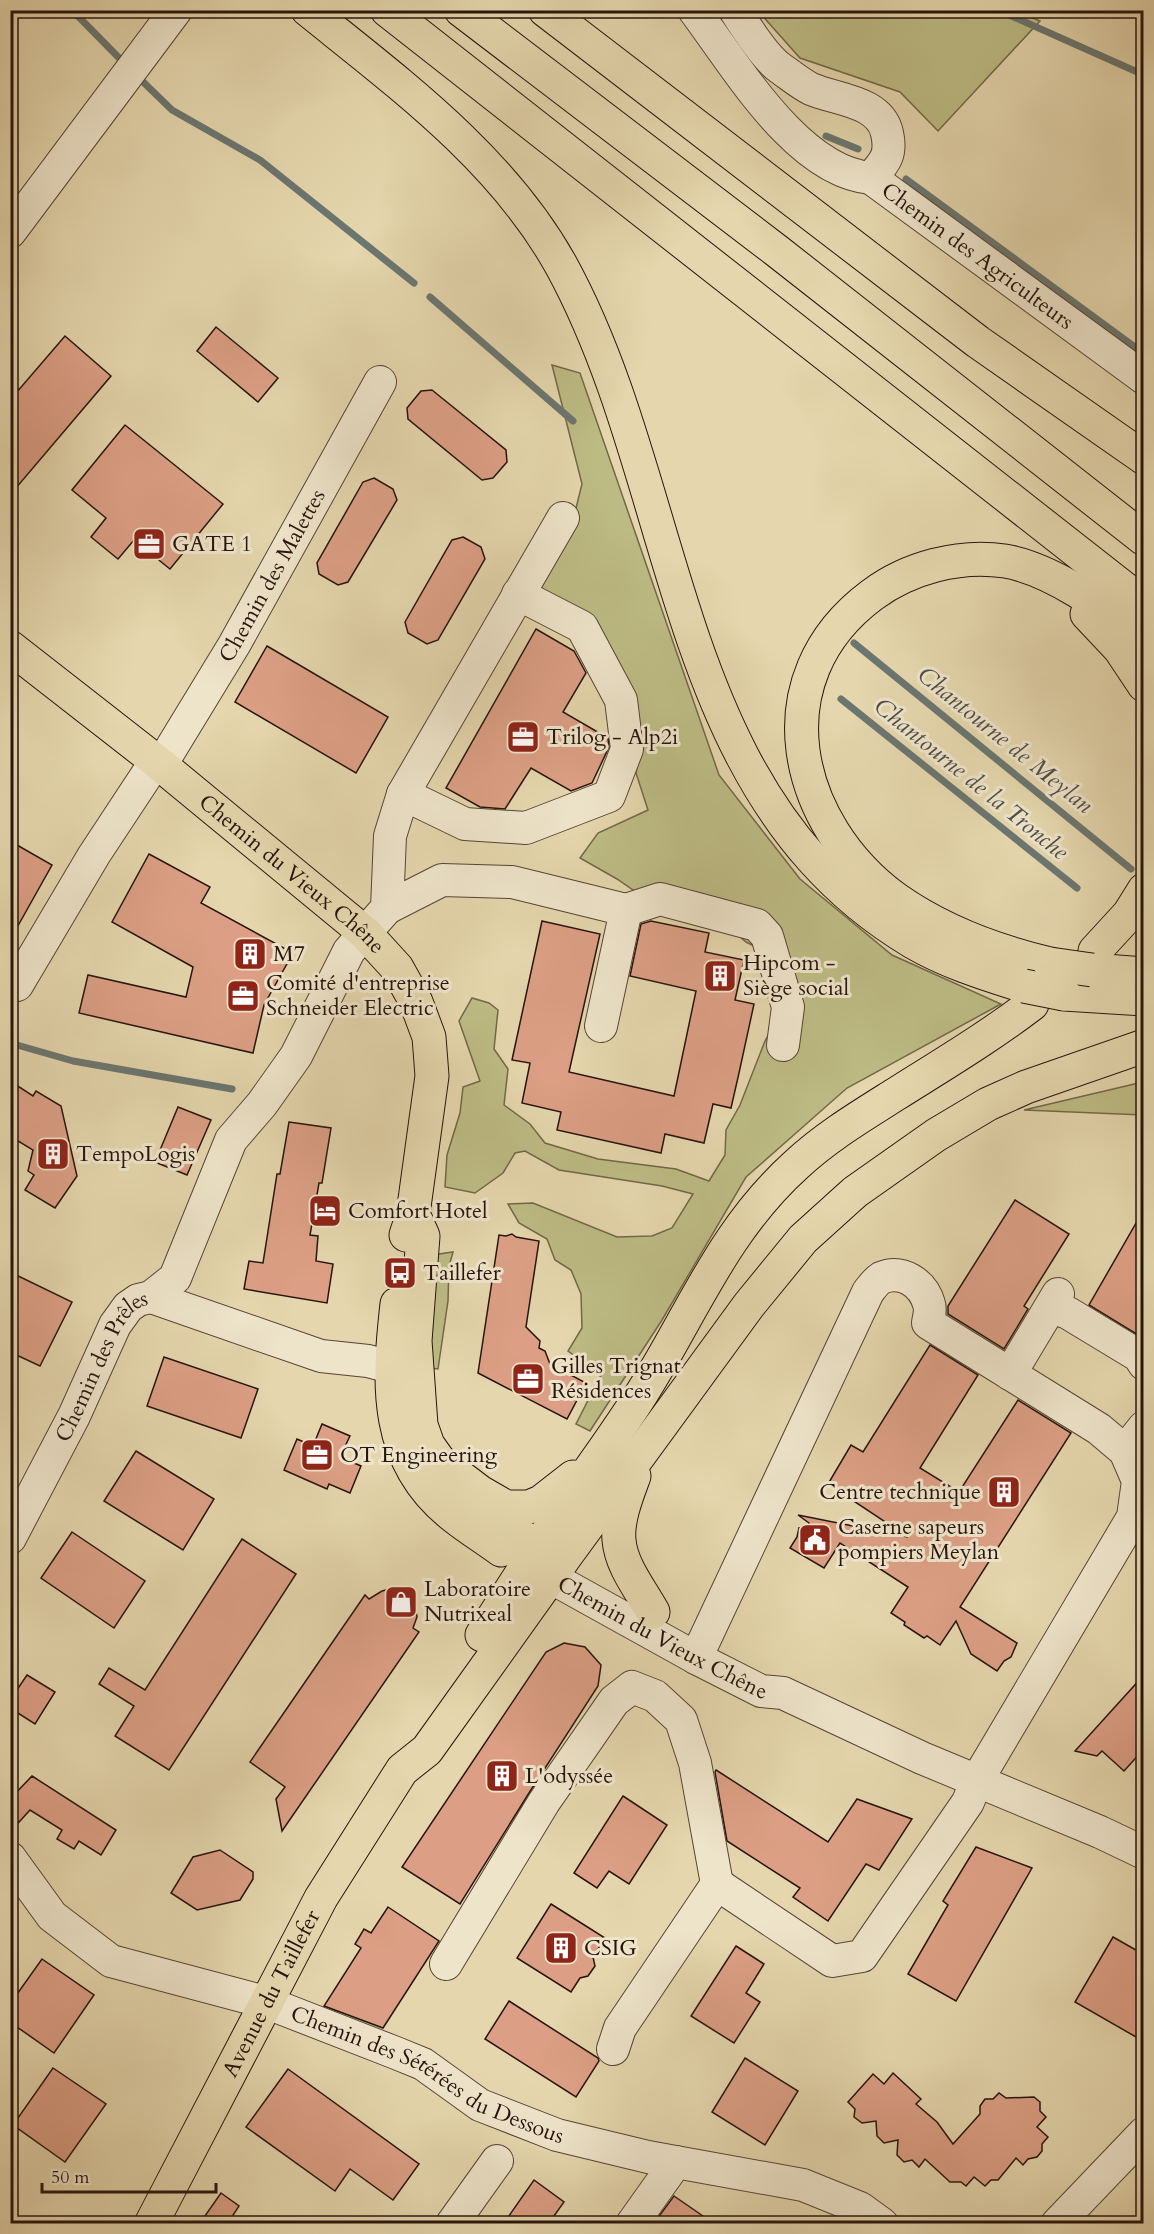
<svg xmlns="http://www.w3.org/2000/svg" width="1154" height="2234" viewBox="0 0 1154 2234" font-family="Cardo,serif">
  <rect width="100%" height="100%" fill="#e5d6ad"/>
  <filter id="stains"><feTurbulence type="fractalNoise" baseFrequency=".00333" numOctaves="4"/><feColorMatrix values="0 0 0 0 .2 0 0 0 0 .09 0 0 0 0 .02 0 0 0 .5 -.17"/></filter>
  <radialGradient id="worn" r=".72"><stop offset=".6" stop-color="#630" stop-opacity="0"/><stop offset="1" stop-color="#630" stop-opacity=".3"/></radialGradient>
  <g fill="#bdbb84" stroke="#726848" stroke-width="1.5">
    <polygon points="1015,10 1040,21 938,131 900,92 800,58 758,11"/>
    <polygon points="552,365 580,373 719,775 800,879 892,955 1001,1004 847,1088 746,1177 662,1320 590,1431 576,1424 601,1375 568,1351 582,1328 581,1294 571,1270 555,1260 547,1239 519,1223 508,1204 533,1203 617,1237 652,1236 672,1228 693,1194 662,1186 559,1170 525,1151 515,1153 503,1173 475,1193 445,1187 447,1155 460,1113 463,1087 480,1081 459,1021 472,998 489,1003 498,1010 494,1049 508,1069 504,1105 530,1124 545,1143 598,1159 676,1169 709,1181 725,1155 726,1130 740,1105 765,1041 795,987 784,961 746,942 721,920 636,892 617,879 580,858 598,833 648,810 636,773 641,746 573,633 532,608 548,560 569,536 582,484"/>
    <polygon points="1143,1082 1143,1115 1024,1110"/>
    <polygon points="453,1252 449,1266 448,1301 438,1369 422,1367 428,1274 439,1254"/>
  </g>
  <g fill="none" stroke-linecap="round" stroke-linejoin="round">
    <g stroke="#6b7670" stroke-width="7">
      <polyline points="72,10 125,64"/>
      <polyline points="998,10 1144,75"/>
      <polyline points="137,76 172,110 260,160 414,283"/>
      <polyline points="826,136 858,149"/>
      <polyline points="906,179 1139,350"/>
      <polyline points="430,297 573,421"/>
      <polyline points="854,643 1131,869"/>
      <polyline points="841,699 1077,888"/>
      <polyline points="10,1043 73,1061 232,1089"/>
    </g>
  </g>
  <g fill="#dc9f85" stroke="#27140d" stroke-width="1.5">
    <polygon points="216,327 278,378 258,402 197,351"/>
    <polygon points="65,336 111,376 10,495 10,400"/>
    <polygon points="432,390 506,450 507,462 493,478 482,480 408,419 407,408 421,391"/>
    <polygon points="125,425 223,504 170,569 134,540 118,559 91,537 106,518 72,490"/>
    <polygon points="374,478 393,489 397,500 348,582 338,585 319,574 317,563 363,482"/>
    <polygon points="463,537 481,547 485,559 438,640 427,644 408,633 405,622 452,540"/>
    <polygon points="536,629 574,651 586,673 563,712 608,738 609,747 592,783 571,791 531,768 505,809 480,807 446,788"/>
    <polygon points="267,646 388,717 356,773 235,702"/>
    <polygon points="10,841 52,865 10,940"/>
    <polygon points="149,854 210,887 201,903 293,953 264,1005 253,1053 79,1013 88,975 186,997 193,967 112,922"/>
    <polygon points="542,921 600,934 569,1072 674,1096 696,991 630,976 641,924 651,921 709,933 705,952 744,960 735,1000 754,1004 739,1073 731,1108 713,1104 704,1143 665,1134 661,1153 557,1130 561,1112 522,1103 530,1063 512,1060"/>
    <polygon points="10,1081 33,1096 36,1091 61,1106 77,1176 55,1208 25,1190 34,1175 28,1171 33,1150 10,1136"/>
    <polygon points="178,1107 211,1120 187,1175 155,1162"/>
    <polygon points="289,1122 331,1128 322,1183 319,1183 310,1235 318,1236 316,1261 333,1264 327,1303 244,1289 249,1261 263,1263 277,1174 280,1174"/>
    <polygon points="1015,1200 1069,1234 1024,1306 1028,1309 1004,1349 948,1314 948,1306"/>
    <polygon points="1143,1211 1143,1338 1089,1305"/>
    <polygon points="512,1234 516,1237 539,1241 526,1327 540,1341 539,1348 545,1351 550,1364 586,1383 567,1419 478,1373 499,1235 506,1236"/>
    <polygon points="10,1272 72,1302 40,1366 10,1352"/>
    <polygon points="930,1345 978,1375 920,1468 959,1492 1018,1400 1071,1433 960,1607 1017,1643 1011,1657 1004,1661 997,1671 971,1654 956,1621 940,1645 927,1636 924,1638 904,1625 905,1622 891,1613 908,1587 840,1543 824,1568 790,1548 797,1537 799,1528 807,1530 809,1523 798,1515 908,1537 828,1484 851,1445 863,1452"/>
    <polygon points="164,1357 258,1389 241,1438 147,1406"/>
    <polygon points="322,1424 350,1436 340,1457 361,1466 350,1493 329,1484 327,1489 284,1470 297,1439 313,1446"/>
    <polygon points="136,1451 214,1499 183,1550 104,1501"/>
    <polygon points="72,1532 145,1581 114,1628 41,1578"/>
    <polygon points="242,1539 296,1574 169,1770 115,1736 134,1706 99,1684 109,1668 145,1690"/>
    <polygon points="390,1589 400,1591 412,1599 415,1606 417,1617 413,1628 419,1632 282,1831 276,1799 285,1787 250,1762 365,1595 369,1599 382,1591"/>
    <polygon points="564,1643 585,1647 601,1665 598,1686 529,1793 460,1904 402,1867 546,1652"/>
    <polygon points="27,1675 55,1692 35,1724 10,1708 10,1700"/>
    <polygon points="1143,1676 1143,1750 1124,1771 1102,1751 1097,1756 1075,1751"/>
    <polygon points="716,1770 828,1842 857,1799 912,1819 879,1870 866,1864 828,1921 793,1897 800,1888 727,1841 715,1772"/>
    <polygon points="32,1776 116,1830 101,1855 79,1841 74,1849 57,1839 62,1830 30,1810 10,1832 10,1799"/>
    <polygon points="623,1796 667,1825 629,1884 609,1871 597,1888 574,1873"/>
    <polygon points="976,1847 1032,1868 956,2001 908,1974 948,1905 943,1901"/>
    <polygon points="220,1850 253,1872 253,1879 240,1900 197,1910 171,1893 193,1857"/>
    <polygon points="551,1904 605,1938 593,1957 595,1966 588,1976 580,1978 571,1992 517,1958"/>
    <polygon points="388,1907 439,1941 383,2028 324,2006 361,1948 355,1944 364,1929 371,1933"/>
    <polygon points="1113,1937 1143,1954 1143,2041 1075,2002"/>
    <polygon points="736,1946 764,1964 746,1993 760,2002 734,2043 691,2016"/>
    <polygon points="42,1959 94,1995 54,2053 10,2022 10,2004"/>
    <polygon points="509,2001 598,2058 599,2061 576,2097 485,2039"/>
    <polygon points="745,2058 798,2091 765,2145 712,2112"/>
    <polygon points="53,2068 106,2104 65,2162 13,2125"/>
    <polygon points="288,2069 419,2164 393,2200 350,2169 335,2191 246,2127"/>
    <polygon points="893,2073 921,2099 916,2104 937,2122 953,2144 980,2114 980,2106 985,2099 993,2099 999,2093 1006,2098 1034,2097 1040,2102 1040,2111 1046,2117 1037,2127 1048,2137 1042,2144 1042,2151 1037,2157 1028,2159 1023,2165 1016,2158 998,2180 991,2180 985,2186 974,2177 966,2186 961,2182 950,2182 925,2159 919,2167 912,2160 904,2162 897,2155 898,2140 884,2143 877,2136 876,2121 862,2123 854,2117 855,2109 848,2102 873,2074 884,2084"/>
    <polygon points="534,2180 564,2202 549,2223 504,2223"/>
    <polygon points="221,2193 239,2206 228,2223 200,2223"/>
    <polygon points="674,2196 713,2223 654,2223"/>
  </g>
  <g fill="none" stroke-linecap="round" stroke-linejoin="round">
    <g stroke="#564435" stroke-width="34">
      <g id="minor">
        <path d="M694,10C735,64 797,172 871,178"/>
        <path d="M735,10C745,26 766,58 780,68C790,75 801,84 811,89C837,100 880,101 887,133C892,155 885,162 871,178"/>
        <path id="s1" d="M871,178L1144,378"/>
        <polyline points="10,232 176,10"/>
        <path id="s2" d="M159,764L167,755L234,645L380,382"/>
        <polyline points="403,794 465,824 526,828 609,796 627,749 621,700 582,627 518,594"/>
        <polyline points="387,908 442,880 512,882 626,910 601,1026"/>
        <polyline points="626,910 660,899 757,925 767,936 788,1007 783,1045"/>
        <polyline points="17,985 94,855 156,761"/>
        <polyline points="151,1297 175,1278 231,1140 262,1104 296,1056 349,951 387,908 390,836 403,794 563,518"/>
        <polyline points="1051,1307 1068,1313 1139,1356 1144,1364"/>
        <polyline points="1010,1374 1058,1294"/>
        <polyline points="1125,1451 1144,1427"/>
        <path id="s3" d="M10,1538L74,1416L115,1325L128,1307L138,1300L151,1297L321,1356L368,1361L391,1367"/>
        <path id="s4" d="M550,1577L696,1658L761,1691L783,1693L922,1758L1100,1832L1144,1853"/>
        <path id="s5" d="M10,1858L52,1916L111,1961L265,2002L396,2053L423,2064L480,2105L557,2135L648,2157L803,2185L860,2208L882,2224"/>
        <polyline points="446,1964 544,1802 614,1701 632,1687 655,1696 681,1720 695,1763 717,1884"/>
        <path d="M613,2049L620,2028L717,1884L832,1961L862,1956L968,1802L976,1782L1133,1517L1138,1481L1125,1451L1099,1429L928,1323C929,1317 931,1309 929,1304C923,1283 902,1269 881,1278C876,1281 872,1287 868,1292L696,1658"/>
        <polyline points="452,2224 497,2161"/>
        <polyline points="632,2224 676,2162"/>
        <polyline points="1057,2224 1144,2133"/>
      </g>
    </g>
    <g stroke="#27140d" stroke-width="35">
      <g id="major">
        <path id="s6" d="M10,647L156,761L365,933L397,968L416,1002L429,1037L432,1076L413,1214L406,1235"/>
        <path d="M397,1304C388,1384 383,1463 456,1518C470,1529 486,1539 501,1550"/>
        <polyline points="482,1635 538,1548"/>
        <path id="s7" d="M151,2224L321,1898L402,1770L427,1750L562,1561L498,1522L471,1499L455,1483L428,1445L421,1425L415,1341L423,1236L413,1214"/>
      </g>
    </g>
    <g stroke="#27140d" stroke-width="35">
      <g id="highway">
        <path d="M308,10C401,85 502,159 561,265C685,491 667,795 913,942C947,962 986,974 1024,986"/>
        <polyline points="387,10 1144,604"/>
        <polyline points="461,10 777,251 1144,539"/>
        <polyline points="545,10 978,342 1144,458"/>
        <polyline points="1087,614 1120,649 1144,685"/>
        <polyline points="1095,951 1129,914 1144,890"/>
        <path d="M1050,964C995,951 943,932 896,899C793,824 759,679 872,595C908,568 959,554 1005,561C1052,569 1105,608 1144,637"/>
        <polyline points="1092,970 1144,974"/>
        <polyline points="1064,994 1144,999"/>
        <polyline points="438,1460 480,1492 506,1507 529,1507 541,1502 573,1477"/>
        <path d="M634,1476C627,1495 617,1520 619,1540C621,1566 641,1590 653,1612"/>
        <path d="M538,1548C570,1494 609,1446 642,1393C693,1312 723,1231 796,1165C826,1137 861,1116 896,1094C942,1065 989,1037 1032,1004"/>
        <polyline points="562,1561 749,1305 803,1239 855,1192 936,1135 988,1104 1026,1087 1144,1046"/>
      </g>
    </g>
    <use href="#minor" stroke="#eee4ca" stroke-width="32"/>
    <use href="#major" stroke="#e5d6ad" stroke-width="33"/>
    <use href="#highway" stroke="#e5d6ad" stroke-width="33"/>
    <g stroke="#27140d" stroke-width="35" stroke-linecap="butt">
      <g id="highway-bridge">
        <polyline points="1050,964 1092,970"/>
        <polyline points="1024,986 1064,994"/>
      </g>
    </g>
    <use href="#highway-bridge" stroke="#e5d6ad" stroke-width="33"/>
  </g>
  <defs>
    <g id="office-square" transform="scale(1.725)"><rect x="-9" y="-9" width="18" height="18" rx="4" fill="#8f2418" stroke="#eee4ca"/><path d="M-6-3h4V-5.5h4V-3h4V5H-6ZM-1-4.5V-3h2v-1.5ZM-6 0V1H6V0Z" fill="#fff"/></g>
    <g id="building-square" transform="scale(1.725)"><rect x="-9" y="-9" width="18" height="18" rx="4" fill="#8f2418" stroke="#eee4ca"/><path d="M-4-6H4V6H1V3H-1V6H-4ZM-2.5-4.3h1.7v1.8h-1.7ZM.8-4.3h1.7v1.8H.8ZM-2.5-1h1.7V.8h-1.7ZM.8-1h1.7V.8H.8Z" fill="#fff"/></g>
    <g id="hotel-square" transform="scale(1.725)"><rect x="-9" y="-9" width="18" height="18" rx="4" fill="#8f2418" stroke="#eee4ca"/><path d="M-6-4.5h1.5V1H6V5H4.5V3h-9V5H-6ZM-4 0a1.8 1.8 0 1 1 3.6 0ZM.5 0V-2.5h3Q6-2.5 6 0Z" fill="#fff"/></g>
    <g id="bus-square" transform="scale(1.725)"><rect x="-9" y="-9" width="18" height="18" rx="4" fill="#8f2418" stroke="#eee4ca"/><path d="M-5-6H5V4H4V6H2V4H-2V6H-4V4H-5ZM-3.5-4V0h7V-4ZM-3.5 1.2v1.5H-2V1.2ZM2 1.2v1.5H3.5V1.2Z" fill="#fff"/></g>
    <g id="civic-square" transform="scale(1.725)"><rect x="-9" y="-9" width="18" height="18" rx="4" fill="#8f2418" stroke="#eee4ca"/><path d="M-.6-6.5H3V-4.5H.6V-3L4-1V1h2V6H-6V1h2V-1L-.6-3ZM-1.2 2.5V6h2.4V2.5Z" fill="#fff"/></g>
    <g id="shop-square" transform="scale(1.725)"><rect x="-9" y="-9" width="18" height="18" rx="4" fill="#8f2418" stroke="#eee4ca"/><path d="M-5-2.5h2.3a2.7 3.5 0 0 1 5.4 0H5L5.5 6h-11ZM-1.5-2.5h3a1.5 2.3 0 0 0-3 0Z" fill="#fff"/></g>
  </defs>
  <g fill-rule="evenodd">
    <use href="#office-square" x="149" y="544"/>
    <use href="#office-square" x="523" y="737"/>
    <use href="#building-square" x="250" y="954"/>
    <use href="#building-square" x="720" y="976"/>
    <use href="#office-square" x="243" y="996"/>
    <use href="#building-square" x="53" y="1154"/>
    <use href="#hotel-square" x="325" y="1211"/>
    <use href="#bus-square" x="400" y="1273"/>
    <use href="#office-square" x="528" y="1379"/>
    <use href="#office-square" x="317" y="1455"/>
    <use href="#building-square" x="1004" y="1492"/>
    <use href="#civic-square" x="815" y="1540"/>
    <use href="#shop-square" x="401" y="1602"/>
    <use href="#building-square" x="502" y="1776"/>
    <use href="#building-square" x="561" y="1948"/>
  </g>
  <g text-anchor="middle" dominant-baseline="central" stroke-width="6" stroke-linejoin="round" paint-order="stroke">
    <g font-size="22" fill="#27140d" stroke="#eee4ca">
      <text stroke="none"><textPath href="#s1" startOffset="132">Chemin des Agriculteurs</textPath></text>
      <text stroke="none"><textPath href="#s2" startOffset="220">Chemin des Malettes</textPath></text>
      <text stroke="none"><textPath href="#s6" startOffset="362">Chemin du Vieux Chêne</textPath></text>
      <text stroke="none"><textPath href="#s3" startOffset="196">Chemin des Prêles</textPath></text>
      <text stroke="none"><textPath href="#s4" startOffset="128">Chemin du Vieux Chêne</textPath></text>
      <text stroke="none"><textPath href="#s7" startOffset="260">Avenue du Taillefer</textPath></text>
      <text stroke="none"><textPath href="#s5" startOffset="484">Chemin des Sétérées du Dessous</textPath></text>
    </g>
    <g font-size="22" fill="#27140d" stroke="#eee4ca" text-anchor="start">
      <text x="172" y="544">GATE 1</text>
      <text x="546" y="737">Trilog - Alp2i</text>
      <text x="273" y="954">M7</text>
      <text x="743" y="963">Hipcom -<tspan x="743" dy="25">Siège social</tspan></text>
      <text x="266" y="983">Comité d'entreprise<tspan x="266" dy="25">Schneider Electric</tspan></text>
      <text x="76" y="1154">TempoLogis</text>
      <text x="348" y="1211">Comfort Hotel</text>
      <text x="423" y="1273">Taillefer</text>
      <text x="551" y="1366">Gilles Trignat<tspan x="551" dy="25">Résidences</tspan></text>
      <text x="340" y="1455">OT Engineering</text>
      <text x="981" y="1492" text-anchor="end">Centre technique</text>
      <text x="838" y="1527">Caserne sapeurs<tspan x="838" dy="25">pompiers Meylan</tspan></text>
      <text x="424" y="1589">Laboratoire<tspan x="424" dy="25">Nutrixeal</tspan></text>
      <text x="525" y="1776">L'odyssée</text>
      <text x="584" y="1948">CSIG</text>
    </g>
    <g font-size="24" font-style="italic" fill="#4f4d47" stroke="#eee4ca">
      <text transform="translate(1005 740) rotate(39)">Chantourne de Meylan</text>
      <text transform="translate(971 779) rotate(39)">Chantourne de la Tronche</text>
    </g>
  </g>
  <rect width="1154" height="2234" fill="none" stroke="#e5d6ad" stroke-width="36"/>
  <rect x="12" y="12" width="1130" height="2210" fill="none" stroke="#27140d" stroke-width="3"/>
  <rect x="18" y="18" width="1118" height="2198" fill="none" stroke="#27140d" stroke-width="1.5"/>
  <path d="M42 2183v9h174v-9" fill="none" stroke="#27140d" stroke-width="3"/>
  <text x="51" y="2183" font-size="18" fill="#27140d" stroke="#eee4ca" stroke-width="4.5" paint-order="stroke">50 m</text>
  <rect width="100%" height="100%" filter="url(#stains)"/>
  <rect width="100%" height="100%" fill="url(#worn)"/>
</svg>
